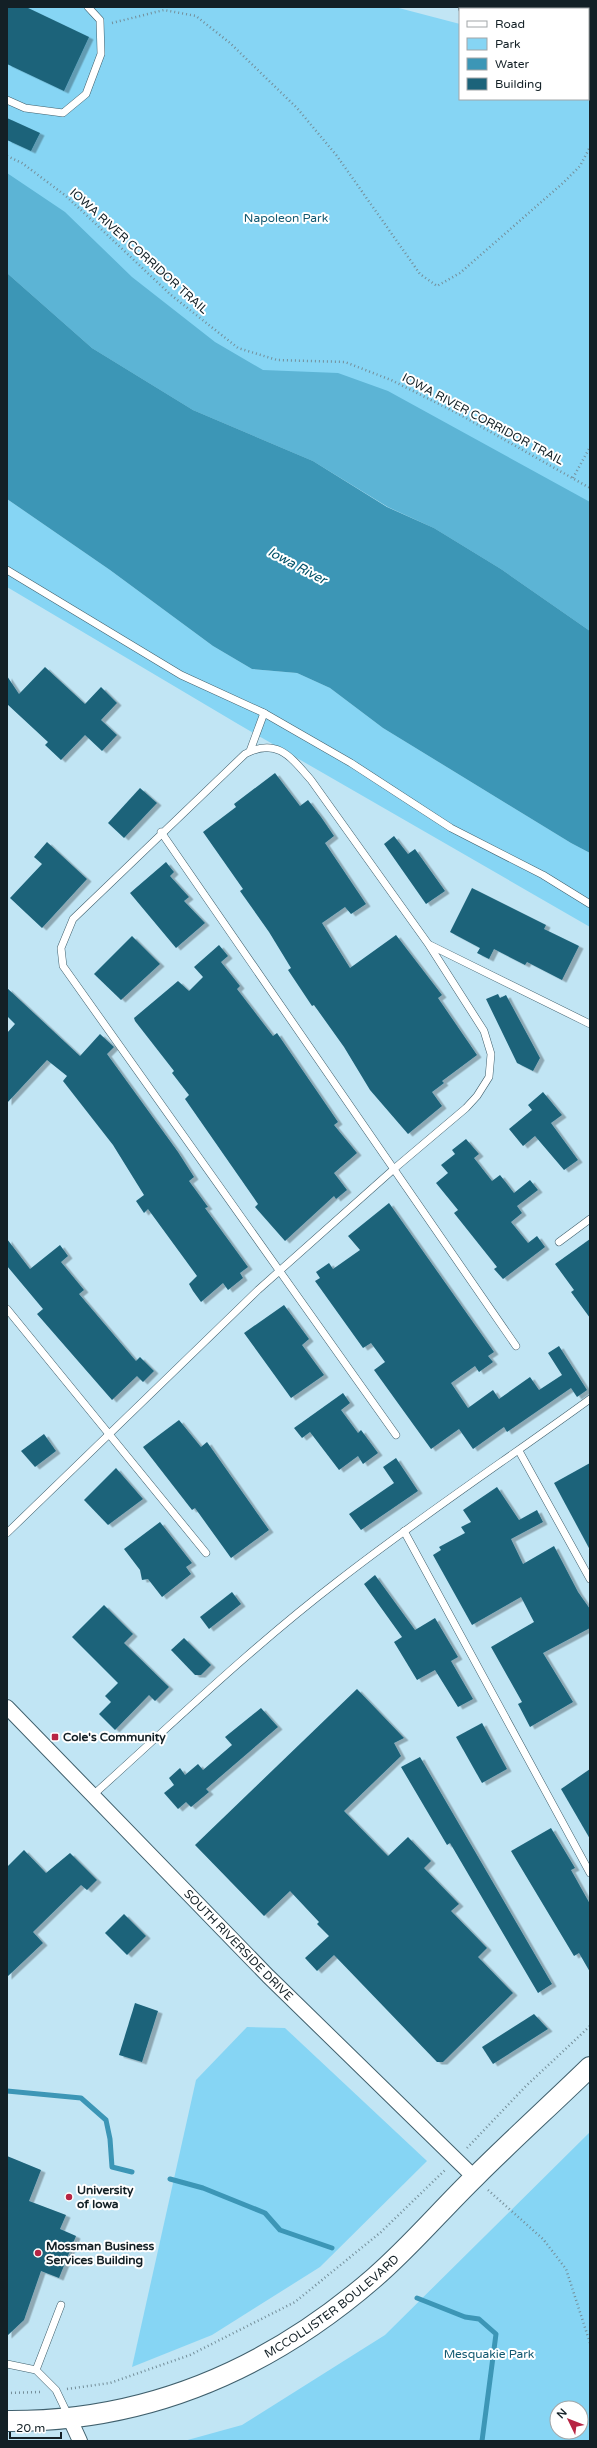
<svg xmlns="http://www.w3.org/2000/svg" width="597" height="2448" viewBox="0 0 597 2448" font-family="'Varela Round',sans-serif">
  <defs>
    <filter id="shadow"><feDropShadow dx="4.5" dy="2.5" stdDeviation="0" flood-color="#0004"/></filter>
  </defs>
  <rect width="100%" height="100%" fill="#c1e5f4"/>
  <g fill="#86d5f4" fill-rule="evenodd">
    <polygon points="7,7 395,7 460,24 460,99 588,99 588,57 590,57 590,631 501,569 434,528 388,507 313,461 193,410 92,348 7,273"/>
    <polygon points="7,499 110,570 213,646 252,669 297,673 330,688 383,728 571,843 590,853 590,927 238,724 7,587"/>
    <polygon points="247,2027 285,2028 427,2161 320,2267 212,2335 132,2367 196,2080"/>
    <path d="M590,2132V2441H184L242,2425L385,2335ZM557,2408H581V2432H557Z"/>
  </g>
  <polygon fill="#5cb4d5" points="7,173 65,212 132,277 215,342 263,370 338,373 388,391 590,502 590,631 501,569 434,528 388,507 313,461 193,410 92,348 7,273"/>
  <polygon fill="#3c96b6" points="7,273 92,348 193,410 313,461 387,507 434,528 501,569 590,631 590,853 571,843 383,728 330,688 297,673 252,669 213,646 110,570 7,499"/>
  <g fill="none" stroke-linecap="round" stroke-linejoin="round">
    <g stroke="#3c96b6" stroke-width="5">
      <polyline points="7,2091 81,2098 106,2120 110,2139 112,2167 132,2172"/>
      <polyline points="170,2179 203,2188 265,2213 280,2230 332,2248"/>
      <polyline points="417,2298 465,2317 479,2319 496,2334 482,2441"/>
    </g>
  </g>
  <g fill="#1c637a" filter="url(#shadow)">
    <polygon points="7,7 26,7 89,37 64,91 7,64"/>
    <polygon points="7,118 40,133 31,151 7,140"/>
    <polygon points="45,667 85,704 101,687 117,703 101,720 117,735 102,751 85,735 61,760 45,745 48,742 7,704 7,676 19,694"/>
    <polygon points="275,773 300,806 308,800 321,817 334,836 325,843 366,904 351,914 345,907 322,923 350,968 396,935 442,995 438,998 477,1055 442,1081 444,1083 432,1092 442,1106 408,1134 370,1090 344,1047 314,1005 312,1006 288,970 291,968 269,932 240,891 243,889 203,832 236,807 234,804"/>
    <polygon points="140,788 157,803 124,838 108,823"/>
    <polygon points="394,836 408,854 415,849 445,891 426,904 384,844"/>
    <polygon points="47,842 87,879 42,928 10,898 42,864 34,857"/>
    <polygon points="166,862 174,872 170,876 189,897 184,901 205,923 176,948 130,893"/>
    <polygon points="472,888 546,925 544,929 579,946 562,980 527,962 525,965 494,949 489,959 477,953 480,948 450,932"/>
    <polygon points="132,936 160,964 121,1000 94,974"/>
    <polygon points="219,945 228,956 221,962 240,986 237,989 273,1036 277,1033 338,1122 334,1125 357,1153 334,1173 347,1190 336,1199 334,1196 285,1241 255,1207 258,1204 185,1099 189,1095 172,1073 174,1071 135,1021 134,1018 178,981 189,991 203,977 194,967"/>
    <polygon points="7,988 80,1056 100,1034 114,1047 107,1054 178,1152 194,1177 189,1181 208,1207 205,1208 248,1267 240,1273 243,1278 228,1290 223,1283 201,1302 193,1291 189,1284 197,1276 148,1209 144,1213 136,1201 144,1195 113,1145 63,1081 67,1076 47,1060 7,1103 7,1033 15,1024 7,1016"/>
    <polygon points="498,994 500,998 506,995 540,1058 533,1071 517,1063 486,999"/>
    <polygon points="543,1092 562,1115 551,1123 578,1160 564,1170 535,1136 523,1146 509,1129 532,1110 528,1105"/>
    <polygon points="466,1139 479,1154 474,1158 492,1181 500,1175 514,1193 530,1180 538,1190 517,1206 522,1213 511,1222 528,1243 537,1236 545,1247 503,1279 494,1269 497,1267 454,1213 458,1210 436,1183 448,1173 441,1165 455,1154 452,1150"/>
    <polygon points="389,1203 494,1352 488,1356 493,1362 479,1372 475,1366 451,1383 468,1408 493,1390 499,1399 530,1377 539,1390 562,1375 548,1353 559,1346 587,1390 577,1397 571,1388 507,1432 504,1427 473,1449 459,1429 431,1449 374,1370 385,1362 371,1343 363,1348 315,1281 320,1278 316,1272 329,1263 333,1269 360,1250 348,1236"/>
    <polygon points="7,1239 30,1269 60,1245 68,1256 61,1262 84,1290 79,1294 136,1361 140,1357 154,1371 143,1382 137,1376 112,1400 37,1314 43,1309 7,1266"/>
    <polygon points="590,1239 590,1318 571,1292 574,1290 555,1264"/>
    <polygon points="284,1305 309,1339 302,1345 324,1375 291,1398 244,1333"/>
    <polygon points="343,1393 350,1403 341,1410 358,1433 361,1430 378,1453 363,1464 358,1456 339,1470 310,1432 302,1438 294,1428"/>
    <polygon points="179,1420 201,1447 207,1442 269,1530 231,1558 195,1508 192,1510 143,1447"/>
    <polygon points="44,1434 56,1451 35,1467 21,1451"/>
    <polygon points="396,1458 418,1491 361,1530 349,1514 394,1483 383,1467"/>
    <polygon points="590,1463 590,1550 554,1483"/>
    <polygon points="116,1468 143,1499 108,1525 84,1500"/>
    <polygon points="497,1487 519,1520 537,1510 543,1522 511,1539 523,1564 554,1546 578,1592 590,1609 590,1628 543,1653 573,1702 530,1727 518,1704 522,1702 491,1647 534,1622 521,1597 472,1625 433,1555 441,1550 439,1547 465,1533 461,1527 471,1522 463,1510"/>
    <polygon points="160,1522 192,1563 186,1567 191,1574 162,1597 148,1579 142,1580 140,1570 124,1549"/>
    <polygon points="375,1575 415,1630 435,1618 458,1657 451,1661 473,1699 458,1707 435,1670 417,1680 394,1642 402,1637 364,1584"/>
    <polygon points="232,1592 241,1604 209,1629 200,1617"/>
    <polygon points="104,1605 133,1634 124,1643 169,1687 155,1701 149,1695 115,1730 99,1714 111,1702 105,1696 118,1683 72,1637"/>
    <polygon points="184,1638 211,1665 201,1675 195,1675 171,1650"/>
    <polygon points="357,1689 404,1738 394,1743 401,1756 344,1811 388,1856 408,1837 431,1861 424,1868 459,1904 451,1911 487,1948 478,1957 513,1993 443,2062 437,2062 334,1955 317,1971 305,1958 329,1936 317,1924 319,1922 290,1891 264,1916 195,1845"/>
    <polygon points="261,1708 278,1727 206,1789 209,1792 191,1807 186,1802 178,1809 164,1793 174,1785 169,1778 180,1768 185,1775 198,1764 203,1770 232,1745 225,1737"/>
    <polygon points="482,1723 507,1769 482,1783 456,1737"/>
    <polygon points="420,1757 552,1984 538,1993 450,1843 447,1845 401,1767"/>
    <polygon points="590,1769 590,1839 561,1789"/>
    <polygon points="551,1828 575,1868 571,1870 590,1904 590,1972 579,1953 574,1956 511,1851"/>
    <polygon points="24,1850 46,1873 70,1853 97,1880 87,1890 81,1885 33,1932 43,1943 7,1977 7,1867"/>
    <polygon points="124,1914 146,1936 127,1955 105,1933"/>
    <polygon points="135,2003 158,2011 142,2062 119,2055"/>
    <polygon points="534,2014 548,2029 493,2064 482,2047"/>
    <polygon points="7,2156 41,2170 29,2201 66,2215 60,2229 76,2236 59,2278 41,2271 24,2320 7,2336"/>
  </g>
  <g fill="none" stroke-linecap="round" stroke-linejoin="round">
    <g stroke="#40606d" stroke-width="8">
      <g id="service">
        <polyline points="7,100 25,108 63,113 86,94 101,54 100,20 88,7"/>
        <polyline points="7,570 181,675 264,713"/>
        <polyline points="250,751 264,713 351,763 451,828 543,875 590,904"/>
        <polyline points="161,832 516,1346"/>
        <polyline points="430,945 590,1024"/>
        <polyline points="559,1242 590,1219"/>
        <polyline points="7,1309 206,1553"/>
        <polyline points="519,1451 590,1579"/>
        <polyline points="404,1531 590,1873"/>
        <path d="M7,1533L258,1290L395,1168L466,1108L477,1096L489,1077L491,1054L484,1031L429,945L311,780C291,757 277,737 245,754L73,919L61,948L63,966L396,1435"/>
        <path d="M92,1796C173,1723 252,1647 338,1581C420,1517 506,1460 590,1399"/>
        <polyline points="7,2364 36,2370 56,2390 68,2415"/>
        <polyline points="36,2370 61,2305"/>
      </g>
    </g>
    <g stroke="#40606d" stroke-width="16">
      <g id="minor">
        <path id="s1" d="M7,1707L268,1976L474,2177"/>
        <polyline points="69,2417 80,2441"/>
      </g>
    </g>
    <g stroke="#40606d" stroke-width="22">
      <g id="secondary">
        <polyline points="469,7 477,9"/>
        <polyline points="588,37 590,38"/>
        <path id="s2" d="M7,2421C148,2422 269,2369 374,2278C410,2247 441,2210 475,2177C512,2140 552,2104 590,2067"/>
      </g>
    </g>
    <g stroke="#748e99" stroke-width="2.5" stroke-dasharray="1 3" stroke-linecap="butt">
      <polyline points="112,23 164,10 196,16 230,43 297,108 337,156 420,274 437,286 460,273 563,183 580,166 590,147"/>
      <polyline points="7,156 22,163 66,196 171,295 238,348 277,360 345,362 391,380 457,413 590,488"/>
      <polyline points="573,478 590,447"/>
      <polyline points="467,2148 525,2087 590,2026"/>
      <polyline points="488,2190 543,2239 566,2269 590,2343"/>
      <polyline points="67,2389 110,2383 190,2355 295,2302 381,2232 445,2170"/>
      <polyline points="7,2393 40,2392"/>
    </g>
    <use href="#service" stroke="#fff" stroke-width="7"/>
    <use href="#minor" stroke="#fff" stroke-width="14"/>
    <use href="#secondary" stroke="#fff" stroke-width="20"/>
  </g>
  <g fill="#b72544" stroke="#fff" stroke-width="1.5">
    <rect x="51" y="1733" width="8" height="8" rx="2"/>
    <circle cx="69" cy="2197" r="4"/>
    <circle cx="38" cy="2253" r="4"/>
  </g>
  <g text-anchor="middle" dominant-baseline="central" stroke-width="4" stroke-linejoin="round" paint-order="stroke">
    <g font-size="12" fill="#125971" stroke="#fff">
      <text x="286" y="218">Napoleon Park</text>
      <text x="489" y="2354">Mesquakie Park</text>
    </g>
    <g font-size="12" fill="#132026" stroke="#fff">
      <text transform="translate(139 251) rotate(42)">IOWA RIVER CORRIDOR TRAIL</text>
      <text transform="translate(483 419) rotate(28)">IOWA RIVER CORRIDOR TRAIL</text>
      <text stroke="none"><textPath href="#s1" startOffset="332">SOUTH RIVERSIDE DRIVE</textPath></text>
      <text stroke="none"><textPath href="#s2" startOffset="352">MCCOLLISTER BOULEVARD</textPath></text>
    </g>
    <g font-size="12" font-weight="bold" fill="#132026" stroke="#fff" text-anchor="start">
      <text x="63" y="1737">Cole's Community</text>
      <text x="77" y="2190">University<tspan x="77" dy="14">of Iowa</tspan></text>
      <text x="46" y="2246">Mossman Business<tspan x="46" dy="14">Services Building</tspan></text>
    </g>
    <g font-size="13" font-style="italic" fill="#005067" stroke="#fff">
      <text transform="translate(297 566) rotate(28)">Iowa River</text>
    </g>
  </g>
  <rect width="597" height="2448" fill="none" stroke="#132026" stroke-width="16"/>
  <rect x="459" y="8" width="130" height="92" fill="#ffffff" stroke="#a1a6a8"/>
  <rect x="467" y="21" width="20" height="6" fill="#ffffff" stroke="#a1a6a8"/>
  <text x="495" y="28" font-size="12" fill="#132026">Road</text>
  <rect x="467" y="38" width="20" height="12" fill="#86d5f4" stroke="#a1a6a8"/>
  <text x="495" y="48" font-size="12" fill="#132026">Park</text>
  <rect x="467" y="58" width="20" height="12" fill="#3c96b6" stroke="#a1a6a8"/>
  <text x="495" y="68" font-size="12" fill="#132026">Water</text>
  <rect x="467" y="78" width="20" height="12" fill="#1c637a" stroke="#a1a6a8"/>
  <text x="495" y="88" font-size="12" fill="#132026">Building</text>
  <g transform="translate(569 2420) rotate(313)"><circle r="19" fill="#ffffff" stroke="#a1a6a8"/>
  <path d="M0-3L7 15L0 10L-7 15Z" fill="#b72544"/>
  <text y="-6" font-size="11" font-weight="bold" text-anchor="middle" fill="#132026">N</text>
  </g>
  <path d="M10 2432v6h51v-6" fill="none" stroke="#132026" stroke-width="2"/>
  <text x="16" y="2432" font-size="12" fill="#132026" stroke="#ffffff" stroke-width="3" paint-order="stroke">20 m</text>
</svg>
